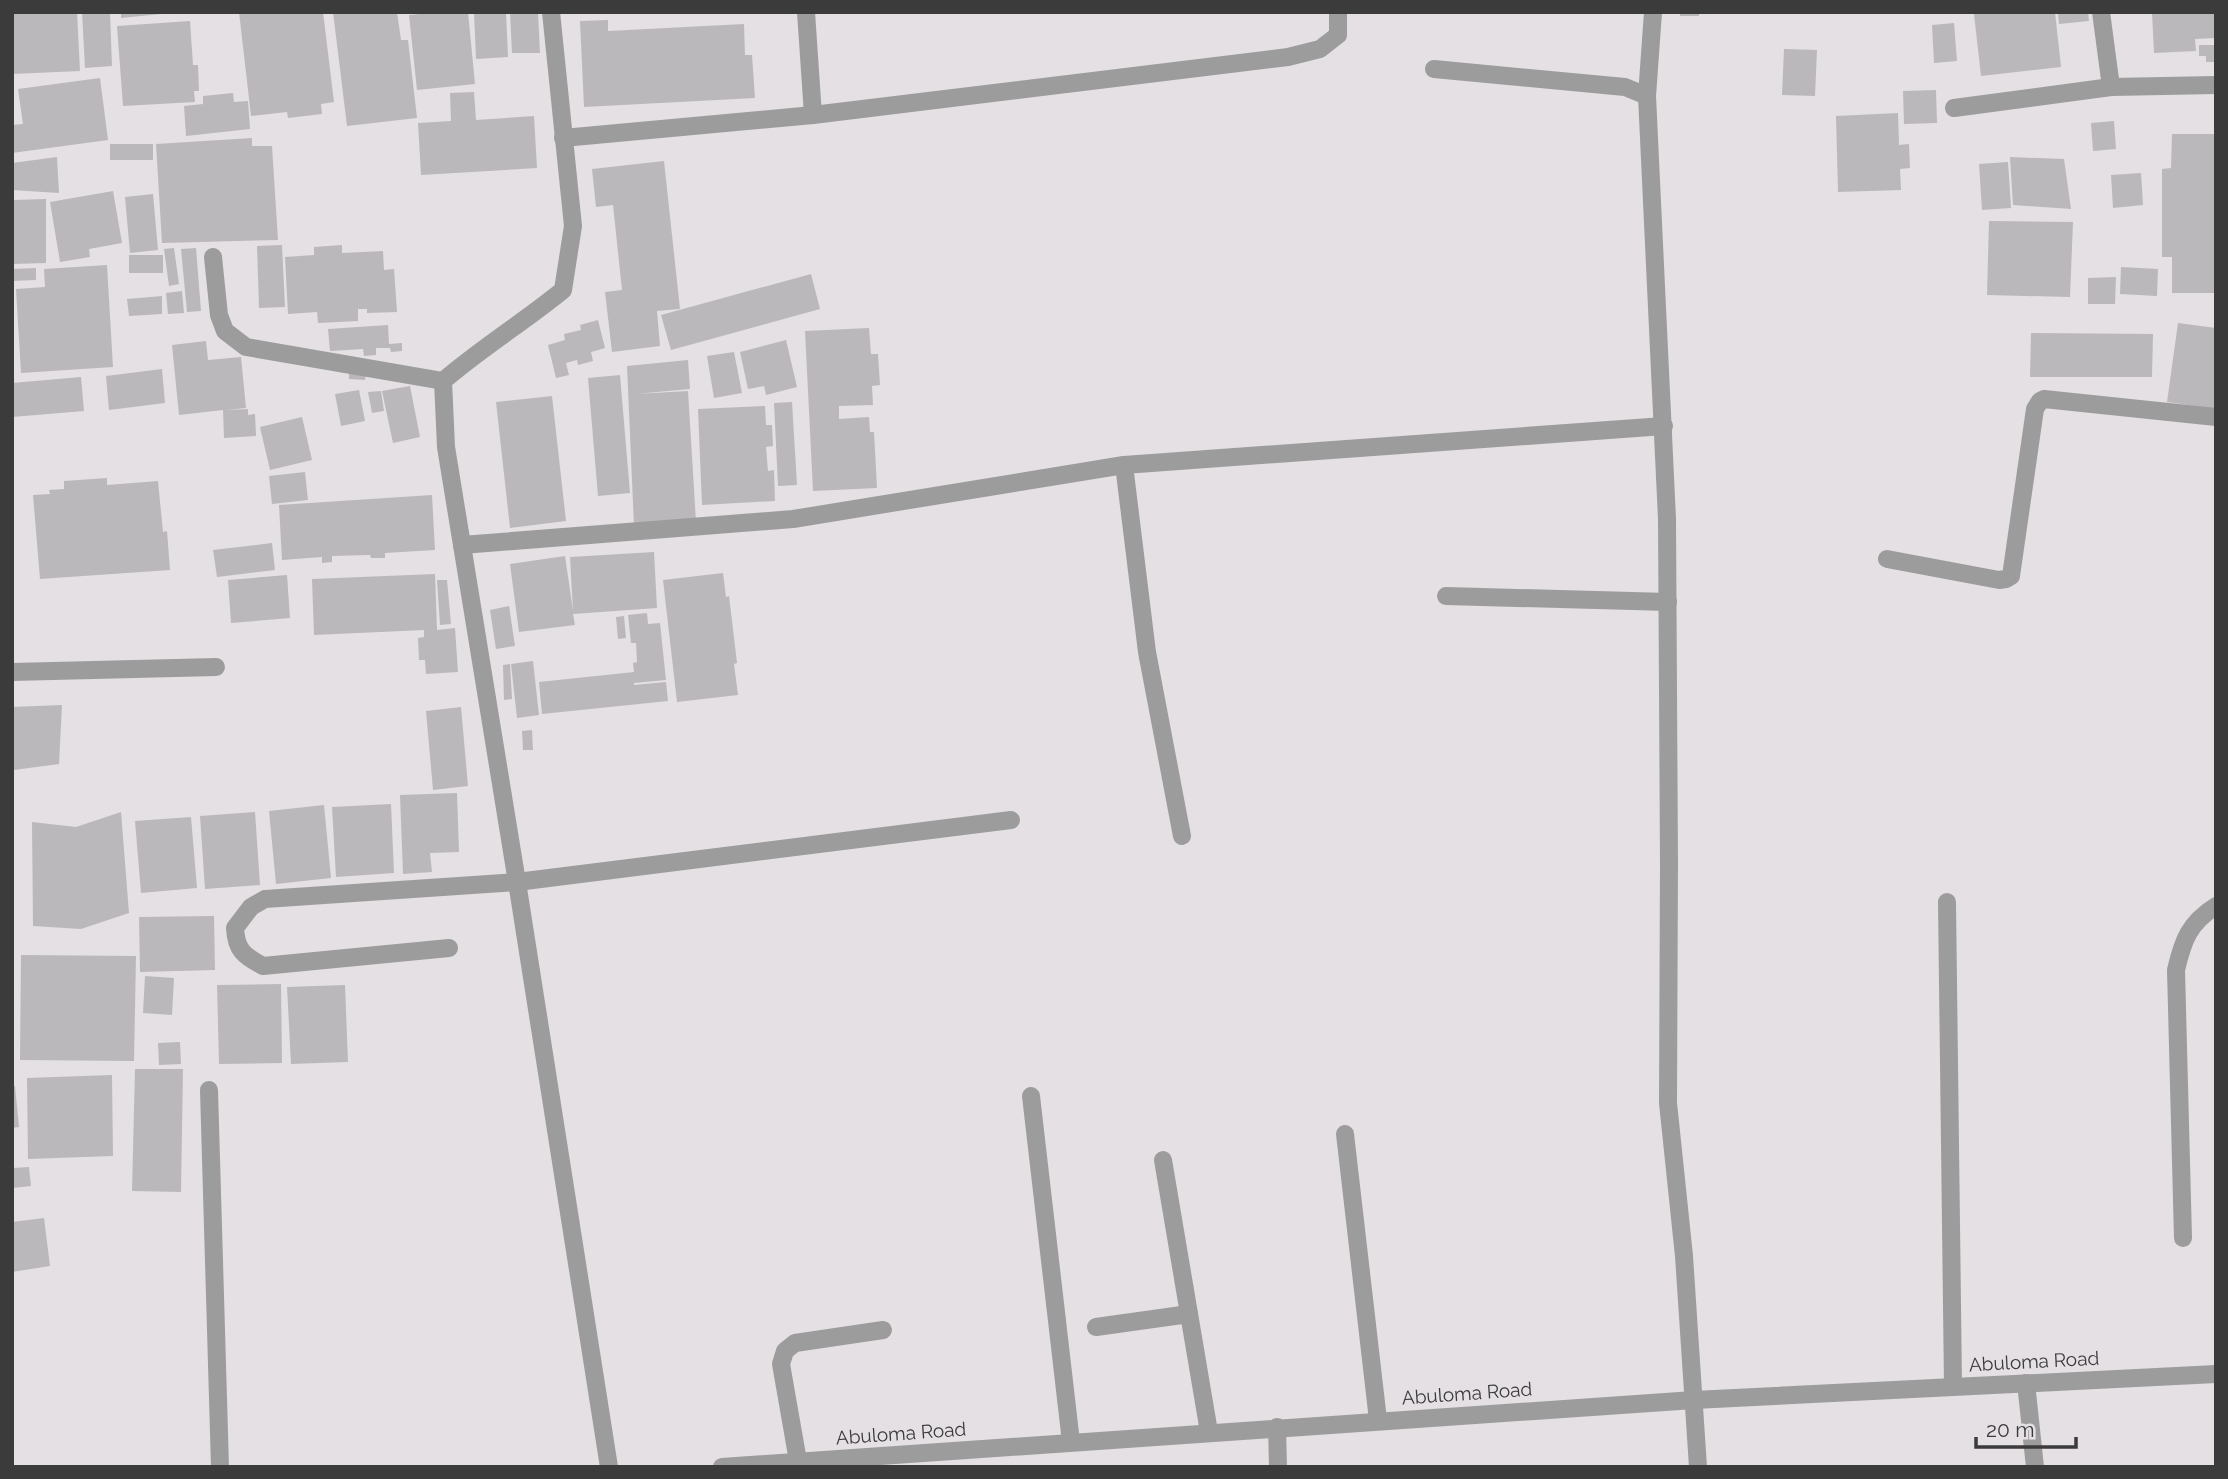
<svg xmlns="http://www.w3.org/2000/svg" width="2228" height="1479" viewBox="0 0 2228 1479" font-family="Raleway,sans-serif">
  <rect width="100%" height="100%" fill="#e4e0e3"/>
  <g fill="#bbb8bb">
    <polygon points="12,12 77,12 80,71 12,74"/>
    <polygon points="82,12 110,12 112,66 85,68"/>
    <polygon points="121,12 161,12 161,14 121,18"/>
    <polygon points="239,12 323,12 334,102 321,104 322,114 288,118 287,112 251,116"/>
    <polygon points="333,12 397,12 401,40 408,40 417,118 347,126"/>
    <polygon points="439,12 468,12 475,84 417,90 409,15"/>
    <polygon points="474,12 506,12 508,57 476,59"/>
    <polygon points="510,12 538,12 540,53 512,53"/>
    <rect x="1680" y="12" width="19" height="4"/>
    <polygon points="1985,12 2055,12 2061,67 1981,76 1974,14"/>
    <polygon points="2058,12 2088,12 2089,21 2059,24"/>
    <polygon points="2152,12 2216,12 2216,38 2195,39 2196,51 2154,53"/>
    <polygon points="608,20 608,31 744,24 745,55 752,55 755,98 584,107 580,21"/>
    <polygon points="190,21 193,65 198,65 199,91 194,91 195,102 123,106 117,26"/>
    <polygon points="1954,23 1957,61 1934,63 1932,25"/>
    <polygon points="2199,45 2216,45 2216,62 2206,62 2206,56 2199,56"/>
    <polygon points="1784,49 1817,50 1815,96 1782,95"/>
    <polygon points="100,78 108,140 12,153 12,125 23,124 18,89"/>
    <polygon points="1936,90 1937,123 1904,124 1903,91"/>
    <polygon points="474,92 476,120 534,116 537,168 421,175 418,123 451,121 450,93"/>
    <polygon points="233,93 234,102 248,101 250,129 186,136 184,106 203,104 203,96"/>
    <polygon points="1898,113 1899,145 1909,144 1910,168 1900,169 1901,190 1838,192 1836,116"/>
    <polygon points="2114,121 2116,149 2093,151 2091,123"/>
    <polygon points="2172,134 2216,134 2216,293 2172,293 2172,257 2162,257 2162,169 2171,168"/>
    <polygon points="252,138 252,146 272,146 278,240 162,243 156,144"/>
    <rect x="110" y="144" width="43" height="16"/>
    <polygon points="57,157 59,193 12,190 12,163"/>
    <polygon points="2010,157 2064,159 2071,209 2013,205"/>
    <polygon points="664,161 680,309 657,311 660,346 612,352 605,292 622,290 613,205 596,207 592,169"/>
    <polygon points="2008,162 2011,208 1982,210 1979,164"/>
    <polygon points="2141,173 2143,205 2113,208 2111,175"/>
    <polygon points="113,191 122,243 89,249 90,257 60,262 50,202"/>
    <polygon points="153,194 158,250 130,253 125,197"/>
    <polygon points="46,199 46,263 12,264 12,200"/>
    <polygon points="1989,221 2073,222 2070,297 1987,295"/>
    <polygon points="282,245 285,307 259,308 257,246"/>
    <polygon points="342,245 342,253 383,251 384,270 394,269 397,312 367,313 367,309 358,309 358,321 318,323 317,312 288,314 285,257 314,255 314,247"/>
    <polygon points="174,248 179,284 169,286 164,249"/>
    <polygon points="196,248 201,311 187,312 181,249"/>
    <rect x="129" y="255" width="34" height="18"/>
    <polygon points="107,265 113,367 21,373 16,289 45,287 44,269"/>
    <polygon points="2121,267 2158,269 2157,296 2120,294"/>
    <polygon points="36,268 36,280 12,281 12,269"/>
    <polygon points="811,274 820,309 671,350 661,315"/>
    <polygon points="2116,277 2115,304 2088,304 2088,278"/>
    <polygon points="182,291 184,313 168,314 166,293"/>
    <polygon points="162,296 162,314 129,316 127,299"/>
    <polygon points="598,320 605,348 591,352 593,361 578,365 577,360 566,363 569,375 556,378 548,345 565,340 564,334 581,330 580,325"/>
    <polygon points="2178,323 2216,328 2216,409 2167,402"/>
    <polygon points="388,325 389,344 402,343 402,351 391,352 390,348 376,348 376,355 364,356 363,349 330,351 328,329"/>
    <polygon points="869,328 871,354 878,354 880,385 872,386 873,405 839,406 839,419 869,417 870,432 874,432 877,488 813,491 805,331"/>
    <polygon points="2031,333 2153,334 2152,377 2030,377"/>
    <polygon points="786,340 797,387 766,395 764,386 748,389 740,352"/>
    <polygon points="206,341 208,360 241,357 246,408 226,410 248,409 248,415 255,414 256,436 224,438 223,410 179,415 172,345"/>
    <polygon points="734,352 742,393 714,398 707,356"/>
    <polygon points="688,360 690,389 635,394 688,391 696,522 634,526 627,366"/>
    <polygon points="162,369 165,403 109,410 106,376"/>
    <polygon points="349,373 366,374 365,380 349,379"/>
    <polygon points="620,375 630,493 598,496 588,378"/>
    <polygon points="81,377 84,411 12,417 12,383"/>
    <polygon points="410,386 420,437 393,443 382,391"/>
    <polygon points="359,390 365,421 341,426 335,394"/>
    <polygon points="381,391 384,411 372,413 368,392"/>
    <polygon points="552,396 566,521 510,528 496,402"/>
    <polygon points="792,402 797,485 778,486 774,403"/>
    <polygon points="765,406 766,425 772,425 773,446 766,447 768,471 774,470 775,501 702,505 698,409"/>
    <polygon points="302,417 312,460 270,470 260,427"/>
    <polygon points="305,472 308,500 272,504 269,476"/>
    <polygon points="107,478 107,485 158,481 163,532 167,531 170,570 40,579 33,495 50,494 49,490 64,489 64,481"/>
    <polygon points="432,495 435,550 385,553 385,558 371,558 370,555 332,556 332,562 322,563 322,557 282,560 279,505"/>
    <polygon points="272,543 275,570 217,577 213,550"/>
    <polygon points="654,552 657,608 573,614 575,625 519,632 510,564 565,556 573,611 570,557"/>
    <polygon points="723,573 726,597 729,596 737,663 734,664 738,695 677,702 663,580"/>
    <polygon points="435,574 437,630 455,628 458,672 426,674 425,660 419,660 418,638 424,637 424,630 314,635 312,579"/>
    <polygon points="287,575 290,618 231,623 228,580"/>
    <polygon points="437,580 447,580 451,624 440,625"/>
    <polygon points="509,606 515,646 496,649 490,610"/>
    <polygon points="647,613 648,624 660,623 666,680 634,683 634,685 666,682 668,701 542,714 539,682 634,672 633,663 637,662 636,643 631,643 628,615"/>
    <polygon points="624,616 626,638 618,639 616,617"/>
    <polygon points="533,661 539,715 517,718 511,664"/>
    <polygon points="510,664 512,699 504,700 503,665"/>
    <polygon points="62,705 59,764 14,770 12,707"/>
    <polygon points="461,707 468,786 433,790 426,711"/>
    <polygon points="532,730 533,750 523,750 522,731"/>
    <polygon points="457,793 459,852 430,853 432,872 403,874 400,795"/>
    <polygon points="391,804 394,873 336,877 332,807"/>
    <polygon points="324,805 331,878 276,884 269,811"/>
    <polygon points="121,812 129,913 81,929 33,926 32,822 76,827"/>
    <polygon points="255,812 260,885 205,889 200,816"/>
    <polygon points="191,817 197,888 141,893 135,821"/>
    <polygon points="214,916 215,970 140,972 139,917"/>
    <polygon points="21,955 136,956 134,1061 20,1060"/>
    <polygon points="145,976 174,978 172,1015 143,1013"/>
    <polygon points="281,984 282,1063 219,1064 217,985"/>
    <polygon points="345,985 348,1062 291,1064 287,987"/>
    <polygon points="180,1042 181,1064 159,1065 158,1043"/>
    <polygon points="135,1069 183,1069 181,1192 132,1191"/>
    <polygon points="112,1075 113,1156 28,1159 27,1078"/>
    <polygon points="12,1086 15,1086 19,1127 12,1128"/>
    <polygon points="29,1167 31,1186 12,1188 12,1168"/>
    <polygon points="44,1218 50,1266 12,1272 12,1222"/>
  </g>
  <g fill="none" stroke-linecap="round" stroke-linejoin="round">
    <g stroke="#9d9c9d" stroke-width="18">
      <path d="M551,12L573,226L563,290C524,322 481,348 443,381L446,447L517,882L609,1467"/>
      <polyline points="806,12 813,115"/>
      <polyline points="1653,12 1647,96 1667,519 1669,863 1668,1103 1684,1256 1698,1467"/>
      <polyline points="2101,12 2111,87"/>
      <polyline points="1434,69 1625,87 1647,96"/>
      <polyline points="1954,108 2111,87 2216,85"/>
      <polyline points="563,138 813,115 1288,57 1320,49 1338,35 1338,12"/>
      <polyline points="213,257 219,315 225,331 246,347 443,381"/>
      <polyline points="1124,465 1147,652 1182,836"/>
      <polyline points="462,545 793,519 1124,465 1664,426"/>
      <polyline points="1887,559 1999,580 2006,579 2011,576 2035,409 2040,401 2044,399 2216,417"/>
      <polyline points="1446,596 1668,602"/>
      <polyline points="12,672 216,667"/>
      <polyline points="1947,902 1953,1386"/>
      <path d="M449,948L263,966C244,956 236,950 235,928L251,907L265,899L517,882L1011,820"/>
      <polyline points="209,1090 220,1467"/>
      <polyline points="1031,1096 1071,1442"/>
      <polyline points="1345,1134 1378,1420"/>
      <polyline points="1163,1160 1209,1432"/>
      <path d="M2183,1238L2176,970C2183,940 2189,923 2216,906"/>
      <polyline points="1096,1327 1189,1314"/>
      <polyline points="2026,1383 2035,1467"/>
      <polyline points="1277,1427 1278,1467"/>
      <polyline points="798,1461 781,1364 785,1351 795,1343 883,1330"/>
      <polyline points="722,1467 1694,1400 2216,1374"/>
    </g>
  </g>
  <g text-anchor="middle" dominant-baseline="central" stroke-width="5" stroke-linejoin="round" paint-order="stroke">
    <g font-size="19" fill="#3c3b3c" stroke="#e4e0e3">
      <text transform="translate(2034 1361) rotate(-3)">Abuloma Road</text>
      <text transform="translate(1467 1393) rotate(-4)">Abuloma Road</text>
      <text transform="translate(901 1433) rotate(-4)">Abuloma Road</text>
    </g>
  </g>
  <rect width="2228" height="1479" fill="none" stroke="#3c3b3c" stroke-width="28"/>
  <path d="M1976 1437v10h100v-10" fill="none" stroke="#3c3b3c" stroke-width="3.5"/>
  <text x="1986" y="1437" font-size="21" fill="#3c3b3c" stroke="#e4e0e3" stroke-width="5" paint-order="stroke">20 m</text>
</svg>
